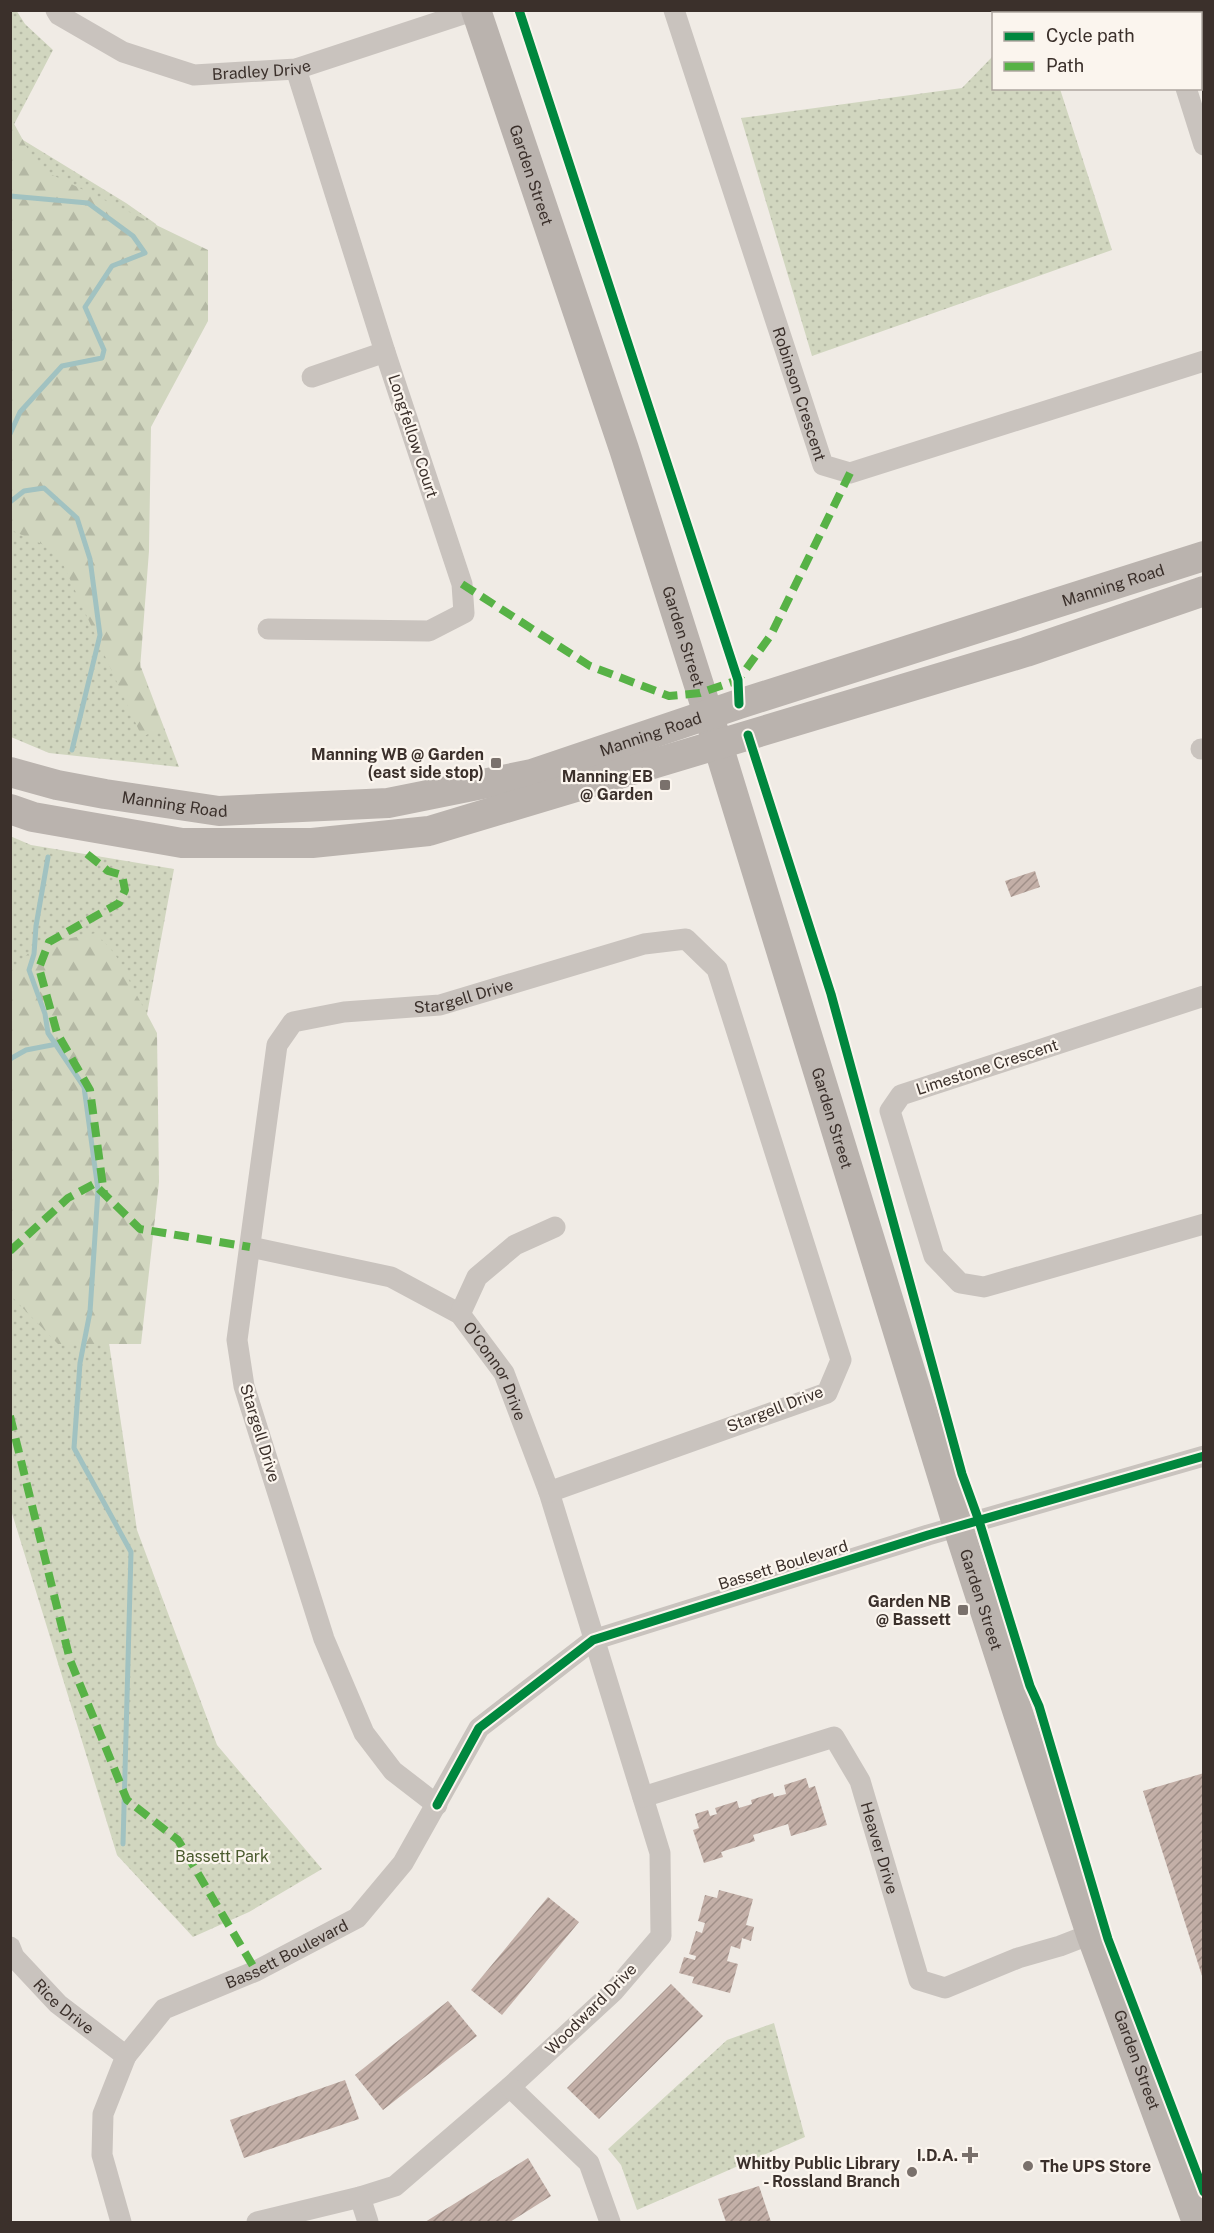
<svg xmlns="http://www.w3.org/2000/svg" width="1214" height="2233" viewBox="0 0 1214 2233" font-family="'Public Sans',sans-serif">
  <defs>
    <pattern id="grass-dots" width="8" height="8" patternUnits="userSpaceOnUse" patternTransform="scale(1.5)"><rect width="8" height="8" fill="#d1d6bf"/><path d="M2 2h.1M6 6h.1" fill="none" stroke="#b4b8a4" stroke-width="1.8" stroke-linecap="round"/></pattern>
    <pattern id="forest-firs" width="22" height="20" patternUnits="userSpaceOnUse" patternTransform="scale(1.5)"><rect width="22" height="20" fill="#d1d6bf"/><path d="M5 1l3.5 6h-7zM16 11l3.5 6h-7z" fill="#b4b8a4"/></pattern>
    <pattern id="building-hatch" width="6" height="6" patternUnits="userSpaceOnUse" patternTransform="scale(1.5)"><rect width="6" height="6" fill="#c3afa7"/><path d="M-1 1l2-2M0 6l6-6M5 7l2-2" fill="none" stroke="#a08f88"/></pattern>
  </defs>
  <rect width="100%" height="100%" fill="#f0ebe5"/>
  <g fill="url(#grass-dots)">
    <polygon points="16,10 25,24 53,50 11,130 10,11"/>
    <polygon points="993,56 994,88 1060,89 1112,250 812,356 741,118 962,88"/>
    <polygon points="10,132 126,203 156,224 171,280 109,530 136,654 179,767 49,753 11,737"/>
    <polygon points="10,836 31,845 174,869 120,1160 109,1343 137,1530 217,1745 322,1869 249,1912 193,1937 117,1855 11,1510"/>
    <polygon points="774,2023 805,2137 637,2210 621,2165 608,2149 727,2040"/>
  </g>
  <g fill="url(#forest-firs)">
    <polygon points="11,118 38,168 208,250 208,321 151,427 149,551 140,669 163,727 142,737 57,551 11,530"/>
    <polygon points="96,933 115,954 157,1033 159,1182 141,1344 58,1344 11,1296 11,970 37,945"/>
  </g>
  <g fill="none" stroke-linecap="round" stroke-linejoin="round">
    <g stroke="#a1c2c1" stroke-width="5">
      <polyline points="10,196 88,203 133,236 145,253 112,266 85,307 104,350 102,358 62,366 20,412 10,434"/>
      <polyline points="10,502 24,491 44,488 77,518 90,559 100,635 72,750"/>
      <polyline points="48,857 36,926 34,954 29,970 45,1014 48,1033 84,1087 98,1190 90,1312 80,1363 74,1448 131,1552 123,1844"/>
      <polyline points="10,1059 26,1050 57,1044"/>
    </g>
  </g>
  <g fill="url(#building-hatch)">
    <polygon points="1035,871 1040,887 1011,897 1005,881"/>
    <polygon points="1204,1773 1204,1979 1203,1979 1143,1791"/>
    <polygon points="806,1778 809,1788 815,1786 827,1825 791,1836 788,1824 753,1835 755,1841 721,1852 723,1857 704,1863 693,1830 699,1828 695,1814 708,1810 710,1816 717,1814 715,1808 737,1801 739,1808 752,1804 751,1800 773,1793 774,1797 786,1794 784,1785"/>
    <polygon points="719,1890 753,1899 746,1925 754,1927 751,1941 742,1938 740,1949 731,1946 727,1961 738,1964 730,1993 692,1983 694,1977 679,1973 684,1957 695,1960 696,1956 689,1954 696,1931 702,1933 705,1923 698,1921 705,1895 717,1898"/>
    <polygon points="548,1897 579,1922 502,2015 471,1990"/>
    <polygon points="671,1984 703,2016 599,2119 567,2088"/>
    <polygon points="448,2001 477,2036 383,2110 355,2075"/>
    <polygon points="345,2080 359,2119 244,2158 230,2120"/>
    <polygon points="528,2158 551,2196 510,2222 425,2222"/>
    <polygon points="759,2186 771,2222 726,2222 718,2199"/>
  </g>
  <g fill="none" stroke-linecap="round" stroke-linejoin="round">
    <g stroke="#c9c3be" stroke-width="21">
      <path id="s1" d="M56,10L59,15L123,52L194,75L296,69L475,10"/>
      <path id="s2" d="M674,10L823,465L850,473L1204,361"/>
      <polyline points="1162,10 1163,14"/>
      <polyline points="1186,88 1204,145"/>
      <polyline points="312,377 385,352"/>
      <polyline points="268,629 429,631 464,613 462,584 385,352 296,69"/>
      <polyline points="1201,749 1204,749"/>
      <polyline points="1204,996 901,1095 890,1111 934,1256 960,1283 984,1287 1204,1224"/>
      <path id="s3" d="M250,1247L391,1277L460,1314L504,1373L549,1492L660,1853L661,1936L614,1991L510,2087L395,2186L360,2197L257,2222"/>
      <polyline points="460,1314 477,1277 515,1245 555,1227"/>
      <path id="s4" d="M643,1797L834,1737L860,1781L919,1980L945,1988L1018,1958L1060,1946L1091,1934"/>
      <path id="s5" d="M437,1805L393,1771L364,1733L324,1639L244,1386L237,1340L277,1045L293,1022L344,1012L440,1005L644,944L686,939L717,969L841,1360L827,1393L549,1492"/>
      <path id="s6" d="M10,1947L14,1957L58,2004L126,2056"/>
      <polyline points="510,2087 589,2163 610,2222"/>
      <polyline points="360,2197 368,2222"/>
      <path id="s7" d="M121,2222L102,2155L103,2114L126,2056L164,2009L256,1971L357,1918L403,1863L479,1728L593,1640L928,1535L1204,1456"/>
    </g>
    <g stroke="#bab3ae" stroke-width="30">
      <path id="s8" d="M476,10L624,449L718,745L958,1527L1018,1713L1091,1934L1197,2222"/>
      <path id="s9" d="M10,772L57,785L105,794L219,811L388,803L532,774L739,704L1204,556"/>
      <polyline points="10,809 33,817 182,843 312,843 429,831 1026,652 1204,591"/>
    </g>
    <g stroke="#57b246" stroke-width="8" stroke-dasharray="15 8" stroke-linecap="butt">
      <polyline points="462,584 590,666 669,696 700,693 738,680 771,635 850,473"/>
      <polyline points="87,854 108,871 122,875 125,890 119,903 49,942 39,968 57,1033 90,1090 104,1194"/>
      <polyline points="10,1251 68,1198 94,1184 140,1229 250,1247"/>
      <polyline points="10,1416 70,1660 127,1800 178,1840 256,1971"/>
    </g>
    <g stroke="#fbf5ee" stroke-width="13">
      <g id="cycleway">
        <polyline points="519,10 738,680 739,704"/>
        <polyline points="748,735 831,994 962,1474 979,1521 1030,1686 1039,1706 1108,1939 1204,2192"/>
        <polyline points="437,1805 479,1728 593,1640 928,1535 1204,1456"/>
      </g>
    </g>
    <use href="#cycleway" stroke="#00873e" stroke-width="9"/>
  </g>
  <g fill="#7a716c" stroke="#fbf5ee" stroke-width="2">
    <rect x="490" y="757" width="12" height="12" rx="3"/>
    <rect x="659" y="779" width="12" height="12" rx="3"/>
    <rect x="957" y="1604" width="12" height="12" rx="3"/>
    <path d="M967 2146h6v6h6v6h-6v6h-6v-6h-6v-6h6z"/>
    <circle cx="1028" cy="2166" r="6"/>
    <circle cx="912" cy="2172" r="6"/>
  </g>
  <g text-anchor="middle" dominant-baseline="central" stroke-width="4.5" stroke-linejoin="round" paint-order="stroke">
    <g font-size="16" fill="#3b302b" stroke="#fbf5ee">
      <text stroke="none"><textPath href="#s1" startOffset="222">Bradley Drive</textPath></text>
      <text stroke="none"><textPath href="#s8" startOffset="174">Garden Street</textPath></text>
      <text stroke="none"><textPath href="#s2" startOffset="404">Robinson Crescent</textPath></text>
      <text transform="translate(413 436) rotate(72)">Longfellow Court</text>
      <text stroke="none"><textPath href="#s9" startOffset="1140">Manning Road</textPath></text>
      <text stroke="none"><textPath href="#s8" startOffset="660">Garden Street</textPath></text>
      <text stroke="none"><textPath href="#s9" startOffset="654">Manning Road</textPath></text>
      <text stroke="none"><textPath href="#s9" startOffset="168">Manning Road</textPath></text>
      <text stroke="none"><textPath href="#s5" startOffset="1016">Stargell Drive</textPath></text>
      <text transform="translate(987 1067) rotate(-18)">Limestone Crescent</text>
      <text stroke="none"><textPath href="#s8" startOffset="1164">Garden Street</textPath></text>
      <text stroke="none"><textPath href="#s3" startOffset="290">O'Connor Drive</textPath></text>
      <text transform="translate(775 1409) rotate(-21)">Stargell Drive</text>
      <text transform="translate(260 1433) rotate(73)">Stargell Drive</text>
      <text transform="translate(783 1565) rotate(-17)">Bassett Boulevard</text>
      <text stroke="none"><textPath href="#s8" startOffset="1668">Garden Street</textPath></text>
      <text stroke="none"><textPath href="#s4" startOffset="321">Heaver Drive</textPath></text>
      <text stroke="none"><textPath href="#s7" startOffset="368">Bassett Boulevard</textPath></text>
      <text stroke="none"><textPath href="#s6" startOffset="81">Rice Drive</textPath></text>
      <text transform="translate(591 2009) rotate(-45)">Woodward Drive</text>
      <text stroke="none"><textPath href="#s8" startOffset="2154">Garden Street</textPath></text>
    </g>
    <g font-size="16" font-weight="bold" fill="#3b302b" stroke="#fbf5ee" text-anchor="end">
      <text x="484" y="754">Manning WB @ Garden<tspan x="484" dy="18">(east side stop)</tspan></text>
      <text x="653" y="776">Manning EB<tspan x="653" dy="18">@ Garden</tspan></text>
      <text x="951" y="1601">Garden NB<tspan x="951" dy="18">@ Bassett</tspan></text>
      <text x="958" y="2155">I.D.A.</text>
      <text x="900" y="2163">Whitby Public Library<tspan x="900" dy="18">- Rossland Branch</tspan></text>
      <text x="1040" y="2166" text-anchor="start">The UPS Store</text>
    </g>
    <g font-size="16" fill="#4a5a2e" stroke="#fbf5ee">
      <text x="222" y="1856">Bassett Park</text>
    </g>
  </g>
  <rect width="1214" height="2233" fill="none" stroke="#3b302b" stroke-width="24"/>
  <rect x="992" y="12" width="210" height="78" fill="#fbf5ee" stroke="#aea6a0" stroke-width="1.5"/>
  <rect x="1004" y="32" width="30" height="9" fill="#00873e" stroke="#aea6a0" stroke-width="1.5"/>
  <text x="1046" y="42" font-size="18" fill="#3b302b">Cycle path</text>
  <rect x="1004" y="62" width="30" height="9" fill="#57b246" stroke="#aea6a0" stroke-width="1.5"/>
  <text x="1046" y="72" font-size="18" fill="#3b302b">Path</text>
</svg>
